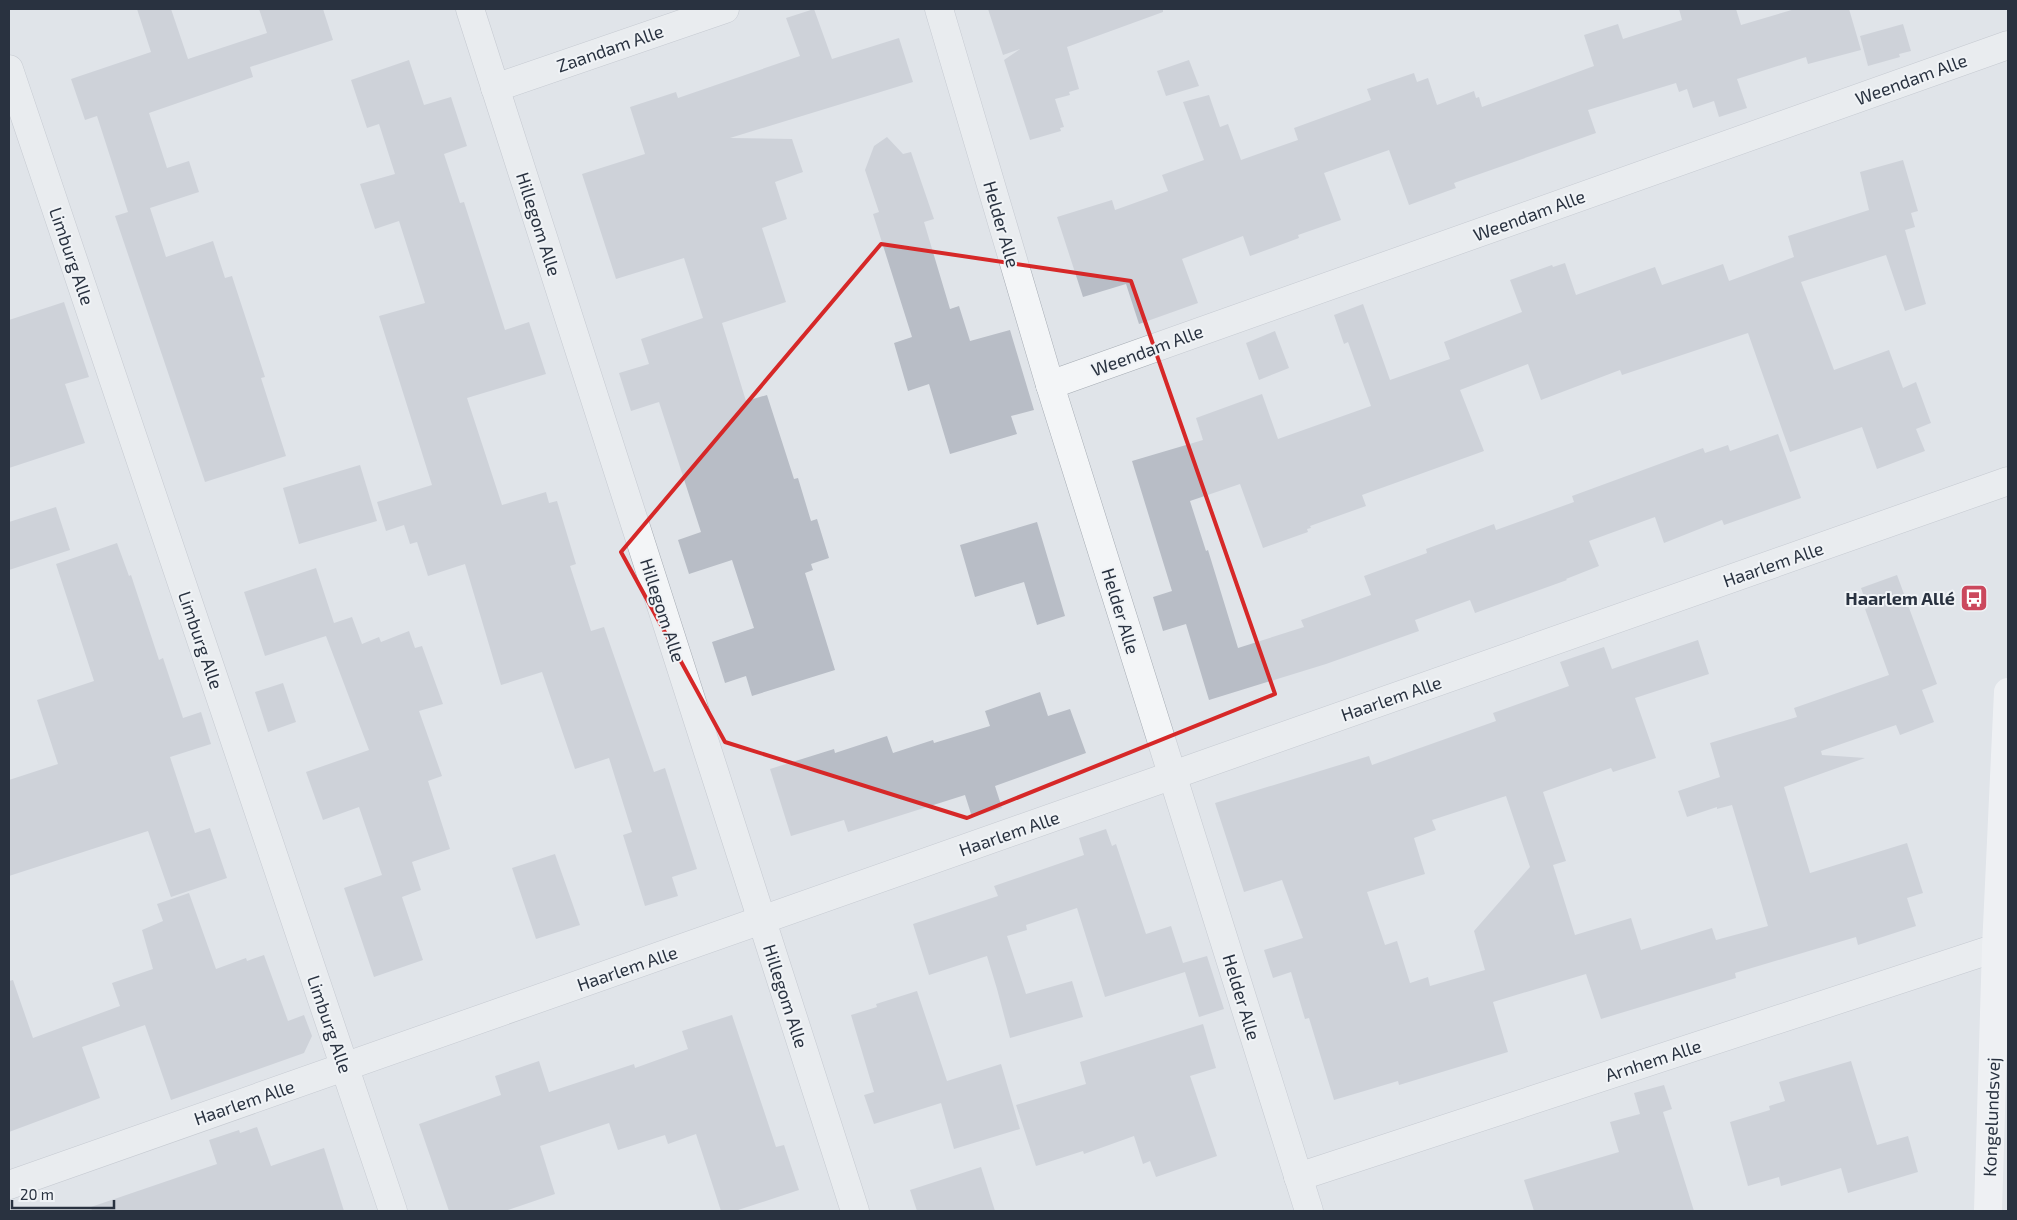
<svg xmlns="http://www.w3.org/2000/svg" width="2017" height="1220" viewBox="0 0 2017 1220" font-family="'Exo 2',sans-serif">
  <rect width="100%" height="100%" fill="#e0e4e9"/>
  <g fill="#b8bdc6" fill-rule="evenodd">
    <polygon points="137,9 171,9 188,59 267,33 259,9 323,9 333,40 250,67 253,77 149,113 167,168 189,161 199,192 150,208 166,257 213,241 225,278 232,276 265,377 261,378 286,456 205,482 115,216 128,212 97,116 85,120 71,79 151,52"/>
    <polygon points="814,9 832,59 899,38 913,82 730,138 792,139 803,172 775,182 787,219 762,228 786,302 722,323 746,401 767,395 794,479 798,478 811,521 817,519 829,558 811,564 813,570 805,573 835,670 752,696 746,676 725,683 712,642 754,628 732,560 689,574 678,540 701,532 659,402 631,411 619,373 649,364 641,339 703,318 684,258 616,279 582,174 645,154 630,107 676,92 678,98 800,56 786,18"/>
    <polygon points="988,9 1163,9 1163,12 1067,47 1079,89 1069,92 1070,95 1055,99 1064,127 1060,128 1061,131 1030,140 1004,60 1020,49 1003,55"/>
    <polygon points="1679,9 1736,9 1741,25 1795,9 1849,9 1861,50 1808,64 1806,57 1737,79 1747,108 1719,117 1714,101 1693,108 1687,89 1679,92 1676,83 1588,110 1596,133 1454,183 1456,188 1409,205 1389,150 1324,173 1341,220 1298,235 1299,238 1250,256 1243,236 1182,259 1198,303 1139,324 1126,284 1083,297 1057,217 1112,200 1115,210 1168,191 1162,175 1204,160 1183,102 1209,95 1220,127 1228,124 1241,160 1298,140 1294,128 1371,100 1367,89 1414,73 1417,82 1428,78 1437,105 1474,91 1476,98 1479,97 1482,107 1594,66 1584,35 1618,24 1623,39 1682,20"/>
    <polygon points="1903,24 1911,51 1899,54 1900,57 1868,66 1860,36"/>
    <polygon points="409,60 424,105 451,97 467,146 444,154 460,203 464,202 505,330 529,322 546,374 467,398 502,505 546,492 549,503 557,501 576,564 570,566 591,631 604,627 654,772 665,768 697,869 672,877 678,896 645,906 623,835 632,832 609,758 575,769 542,672 501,685 465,564 428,576 417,542 410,544 404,525 386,531 377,502 432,485 379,316 425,303 399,221 375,229 360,184 395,174 379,124 367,128 351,80"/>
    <polygon points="1189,60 1199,86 1166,96 1157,71"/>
    <polygon points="887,137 903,154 911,152 934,219 924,222 950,309 959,306 970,341 1010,330 1034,410 1011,416 1017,434 950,454 929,384 908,391 894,343 912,337 873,214 879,212 865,170 874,146"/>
    <polygon points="1903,160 1918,211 1911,213 1915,227 1905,230 1926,304 1905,311 1886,255 1801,282 1834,370 1889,350 1903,388 1916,382 1931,423 1916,429 1925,451 1877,469 1862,427 1790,452 1748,333 1622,375 1620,370 1541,400 1528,364 1460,390 1484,451 1362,495 1366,506 1310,526 1311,528 1307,529 1308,532 1263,548 1240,484 1190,501 1206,551 1208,550 1238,648 1304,627 1301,620 1371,595 1364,576 1427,553 1426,549 1494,524 1496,530 1574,502 1572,496 1703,448 1705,453 1728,445 1730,451 1778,434 1801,498 1724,525 1722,520 1664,543 1655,517 1589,541 1599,566 1566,579 1567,580 1475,613 1470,600 1415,620 1419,631 1326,664 1209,700 1186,624 1163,631 1153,597 1172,591 1132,461 1203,440 1196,418 1262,394 1278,439 1371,406 1348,342 1344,344 1334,315 1363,304 1390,380 1450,359 1444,342 1522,312 1510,280 1552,265 1553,267 1565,263 1576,295 1655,267 1662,285 1723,264 1729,281 1794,257 1788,236 1869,210 1860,172"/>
    <polygon points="64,302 89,377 65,384 85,443 9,468 9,320"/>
    <polygon points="1275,331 1289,368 1259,380 1246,343"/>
    <polygon points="360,465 377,521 299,544 283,488"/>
    <polygon points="56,507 70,550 9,570 9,522"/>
    <polygon points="1037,522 1065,616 1037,625 1024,582 975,597 960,545"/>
    <polygon points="117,543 129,576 131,575 159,660 163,658 183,718 201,712 211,744 170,757 195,833 210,828 227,878 171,897 148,831 9,876 9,780 58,764 37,700 94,681 56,564"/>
    <polygon points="316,568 334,623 352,617 362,644 379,637 381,642 409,631 415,648 422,646 443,704 419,711 442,776 428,781 450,849 412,862 421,890 402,897 423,960 374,977 344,888 382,875 359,807 323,820 306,772 369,750 326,636 265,656 244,592"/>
    <path d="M1897,575L1937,684L1922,690L1934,722L1900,735L1896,725L1821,751L1822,755L1865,758L1784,787L1810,873L1907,843L1923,893L1907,898L1916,926L1858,945L1856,937L1735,973L1736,978L1601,1019L1586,974L1493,1002L1508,1052L1399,1085L1398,1081L1334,1100L1309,1018L1305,1019L1291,972L1273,978L1264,950L1303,938L1282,880L1244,892L1215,803L1369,756L1372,765L1496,721L1493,713L1569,686L1560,662L1604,647L1612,669L1698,640L1709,674L1635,698L1656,758L1613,772L1611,768L1543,792L1566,861L1553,865L1575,935L1631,918L1641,950L1712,928L1716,940L1768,926L1732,805L1717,809V807L1687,817L1678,791L1720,777L1710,743L1797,717L1794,708L1889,675L1865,609L1868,608L1861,588ZM1506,796L1530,867L1474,931L1485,970L1430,986L1428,977L1410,983L1397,941L1385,945L1367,892L1425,874L1414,838L1436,830L1432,820Z"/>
    <polygon points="283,683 296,722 268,732 255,692"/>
    <polygon points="1040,692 1048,716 1070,709 1086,753 995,786 1002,808 972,817 965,795 848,832 844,820 791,836 770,769 834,749 835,753 887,736 893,753 933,740 934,743 990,726 985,711"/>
    <polygon points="1106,829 1112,846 1116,844 1146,934 1171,926 1183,963 1207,956 1224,1009 1199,1017 1185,972 1105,997 1077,908 1026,925 1027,930 1007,936 1026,994 1072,981 1083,1017 1010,1038 997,989 987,956 929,975 913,924 998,896 994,886 1084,855 1079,838"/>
    <polygon points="555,854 580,925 536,939 512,868"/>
    <polygon points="189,893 216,969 246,958 247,961 264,955 288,1021 304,1015 312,1036 304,1053 171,1100 145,1025 82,1047 100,1098 9,1132 9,981 13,980 33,1038 120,1006 112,983 153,969 142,930 163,921 157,904"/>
    <polygon points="917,991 947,1081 1001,1064 1020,1129 954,1149 941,1103 874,1124 864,1095 874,1092 851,1015 877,1007 876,1004"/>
    <polygon points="732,1015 776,1147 784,1145 799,1190 735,1211 721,1211 696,1134 668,1144 665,1135 618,1150 609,1123 540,1146 555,1194 505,1211 449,1211 419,1124 501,1095 495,1076 539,1061 549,1092 634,1064 635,1068 688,1049 682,1031"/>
    <polygon points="1203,1024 1216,1068 1190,1076 1217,1156 1156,1177 1150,1161 1143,1164 1134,1136 1084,1154 1083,1151 1036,1166 1016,1105 1086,1084 1080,1062"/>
    <polygon points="1851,1061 1877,1145 1908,1136 1918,1172 1848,1193 1841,1168 1781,1186 1779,1177 1748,1186 1730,1122 1770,1110 1769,1106 1785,1101 1779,1082"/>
    <polygon points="1664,1085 1672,1109 1663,1112 1694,1211 1534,1211 1524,1180 1619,1152 1610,1122 1640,1114 1634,1093"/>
    <polygon points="257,1127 271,1166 324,1148 344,1211 92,1211 91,1207 217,1164 209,1140 239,1130 240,1133"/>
    <polygon points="981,1167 995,1211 917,1211 910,1190"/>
  </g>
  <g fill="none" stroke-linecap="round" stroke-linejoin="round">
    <g stroke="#a5abb3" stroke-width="29">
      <g id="street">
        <polyline points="470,9 855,1211"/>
        <polyline points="939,9 1050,385 1309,1211"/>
        <polyline points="9,69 393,1211"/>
        <polyline points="495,88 725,9"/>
        <polyline points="1050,385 2008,45"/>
        <polyline points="1298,1177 2008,944"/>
        <polyline points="9,1185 2008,481"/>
      </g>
    </g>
    <use href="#street" stroke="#f3f5f7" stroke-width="28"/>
    <polyline stroke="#fff" stroke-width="28" points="1988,1211 1996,948 2008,692"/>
  </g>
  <path d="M0 0H2017V1220H0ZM881,244L1131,281L1275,694L967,818L725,742L621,552Z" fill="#e0e4e9" fill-opacity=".55" fill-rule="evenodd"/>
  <path fill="none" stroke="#d62828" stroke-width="4" stroke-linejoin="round" d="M881,244L1131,281L1275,694L967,818L725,742L621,552Z"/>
  <defs>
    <g id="bus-square" transform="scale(1.4375)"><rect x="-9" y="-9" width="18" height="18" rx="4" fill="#cb485d" stroke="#f0f3f6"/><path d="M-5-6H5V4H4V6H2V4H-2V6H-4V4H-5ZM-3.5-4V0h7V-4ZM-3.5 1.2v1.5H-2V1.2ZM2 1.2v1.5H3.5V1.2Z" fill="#fff"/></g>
  </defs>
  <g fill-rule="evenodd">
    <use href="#bus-square" x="1974" y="598"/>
  </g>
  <g text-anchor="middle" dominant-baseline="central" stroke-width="4" stroke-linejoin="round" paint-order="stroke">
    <g font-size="18" fill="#293240" stroke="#f0f3f6">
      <text transform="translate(610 48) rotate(-19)">Zaandam Alle</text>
      <text transform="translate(1911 79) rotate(-20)">Weendam Alle</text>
      <text transform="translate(1529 215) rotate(-20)">Weendam Alle</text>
      <text transform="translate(539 224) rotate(72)">Hillegom Alle</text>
      <text transform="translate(1002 224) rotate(74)">Helder Alle</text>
      <text transform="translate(72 256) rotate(71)">Limburg Alle</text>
      <text transform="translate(1147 350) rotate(-20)">Weendam Alle</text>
      <text transform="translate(1773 564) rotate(-19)">Haarlem Alle</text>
      <text transform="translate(663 610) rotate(72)">Hillegom Alle</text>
      <text transform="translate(1121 611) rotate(73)">Helder Alle</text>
      <text transform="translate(201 640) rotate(71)">Limburg Alle</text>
      <text transform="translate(1391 698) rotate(-19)">Haarlem Alle</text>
      <text transform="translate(1009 833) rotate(-19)">Haarlem Alle</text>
      <text transform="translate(627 968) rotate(-19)">Haarlem Alle</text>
      <text transform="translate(786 996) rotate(72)">Hillegom Alle</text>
      <text transform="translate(1242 997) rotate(73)">Helder Alle</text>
      <text transform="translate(330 1024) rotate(71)">Limburg Alle</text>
      <text transform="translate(1653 1060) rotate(-18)">Arnhem Alle</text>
      <text transform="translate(244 1102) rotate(-19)">Haarlem Alle</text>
      <text transform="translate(1991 1117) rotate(-88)">Kongelundsvej</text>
    </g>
    <g font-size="18" font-weight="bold" fill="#293240" stroke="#f0f3f6" text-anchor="end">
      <text x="1955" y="598">Haarlem Allé</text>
    </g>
  </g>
  <rect width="2017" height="1220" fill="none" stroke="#293240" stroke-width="20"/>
  <path d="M12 1200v8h102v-8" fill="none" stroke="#293240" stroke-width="2.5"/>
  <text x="20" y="1200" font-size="15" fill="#293240" stroke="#f0f3f6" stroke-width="4" paint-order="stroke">20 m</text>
</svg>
